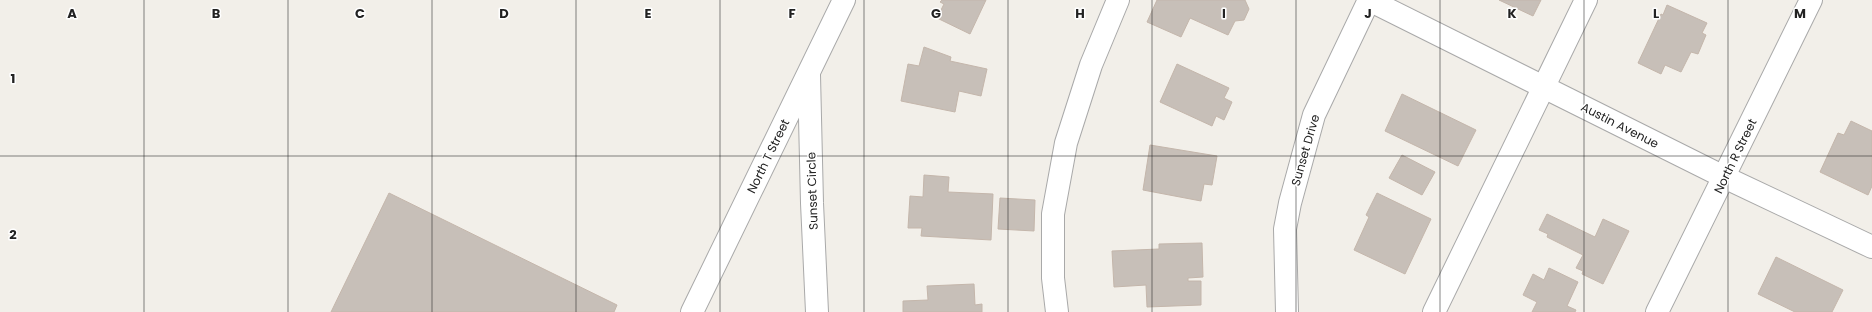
<svg xmlns="http://www.w3.org/2000/svg" width="1872" height="312" viewBox="0 0 1872 312" font-family="Poppins,sans-serif">
  <rect width="100%" height="100%" fill="#f2efe9"/>
  <g fill="#c7bfb8" stroke="#c4b6ab">
    <polygon points="942,0 986,0 970,34 937,18 944,4 940,2"/>
    <polygon points="1157,0 1245,0 1249,9 1244,20 1235,21 1228,35 1190,18 1181,37 1147,22"/>
    <polygon points="1499,0 1541,0 1533,16"/>
    <polygon points="1667,5 1707,23 1702,33 1706,35 1698,54 1691,52 1681,72 1665,65 1661,74 1638,63 1661,14 1663,15"/>
    <polygon points="924,47 951,57 950,61 987,69 981,96 959,91 955,112 901,101 908,64 919,66"/>
    <polygon points="1177,64 1229,88 1224,98 1232,102 1224,120 1216,116 1212,126 1160,102"/>
    <polygon points="1402,94 1476,130 1458,166 1385,131"/>
    <polygon points="1851,121 1872,131 1872,186 1868,195 1820,172 1838,133 1844,135"/>
    <polygon points="1150,145 1217,156 1212,185 1204,184 1201,201 1143,190"/>
    <polygon points="1402,155 1435,172 1422,195 1389,178"/>
    <polygon points="924,175 949,177 948,192 993,194 991,240 921,236 922,228 908,228 910,196 923,197"/>
    <polygon points="389,193 617,305 614,312 331,312"/>
    <polygon points="1377,193 1431,219 1405,274 1354,250 1369,217 1366,215"/>
    <polygon points="1000,198 1035,200 1034,231 998,229"/>
    <polygon points="1547,214 1595,237 1603,219 1629,231 1603,284 1582,274 1583,271 1576,268 1583,255 1547,237 1548,234 1539,230"/>
    <polygon points="1202,243 1203,277 1188,278 1188,281 1201,281 1201,305 1147,307 1146,285 1114,287 1112,251 1159,249 1159,244"/>
    <polygon points="1776,257 1843,290 1832,312 1795,312 1758,294"/>
    <polygon points="1549,268 1578,282 1567,306 1576,310 1575,312 1532,312 1537,302 1523,295 1533,274 1544,280"/>
    <polygon points="974,284 975,305 982,304 982,312 903,312 903,301 928,300 927,286"/>
  </g>
  <g fill="none" stroke-linecap="round" stroke-linejoin="round">
    <g stroke="#a9a9a9" stroke-width="24">
      <g id="minor">
        <polyline points="1369,0 1724,177 1872,247"/>
        <polyline points="809,75 812,203 817,312"/>
        <polyline points="692,312 844,0"/>
        <polyline points="1057,312 1053,278 1053,214 1066,143 1091,65 1118,0"/>
        <polyline points="1287,312 1285,229 1290,203 1314,115 1369,0"/>
        <polyline points="1434,312 1586,0"/>
        <polyline points="1657,312 1811,0"/>
      </g>
    </g>
    <use href="#minor" stroke="#fff" stroke-width="22"/>
  </g>
  <path fill="none" stroke="#222" stroke-width="1" stroke-opacity="0.55" d="M144,0V312M288,0V312M432,0V312M576,0V312M720,0V312M864,0V312M1008,0V312M1152,0V312M1296,0V312M1440,0V312M1584,0V312M1728,0V312M0,156H1872"/>
  <g text-anchor="middle" dominant-baseline="central" stroke-width="3" stroke-linejoin="round" paint-order="stroke">
    <g font-size="12" fill="#222" stroke="#fff">
      <text transform="translate(1620 125) rotate(27)">Austin Avenue</text>
      <text transform="translate(1305 150) rotate(-74)">Sunset Drive</text>
      <text transform="translate(768 156) rotate(-64)">North T Street</text>
      <text transform="translate(1735 156) rotate(-64)">North R Street</text>
      <text transform="translate(812 191) rotate(-92)">Sunset Circle</text>
    </g>
  </g>
  <g font-size="13" text-anchor="middle" font-weight="bold" fill="#222" stroke="#fff" stroke-width="3" stroke-linejoin="round" paint-order="stroke">
    <text x="72" y="18">A</text>
    <text x="216" y="18">B</text>
    <text x="360" y="18">C</text>
    <text x="504" y="18">D</text>
    <text x="648" y="18">E</text>
    <text x="792" y="18">F</text>
    <text x="936" y="18">G</text>
    <text x="1080" y="18">H</text>
    <text x="1224" y="18">I</text>
    <text x="1368" y="18">J</text>
    <text x="1512" y="18">K</text>
    <text x="1656" y="18">L</text>
    <text x="1800" y="18">M</text>
    <text x="13" y="83">1</text>
    <text x="13" y="239">2</text>
  </g>
</svg>
